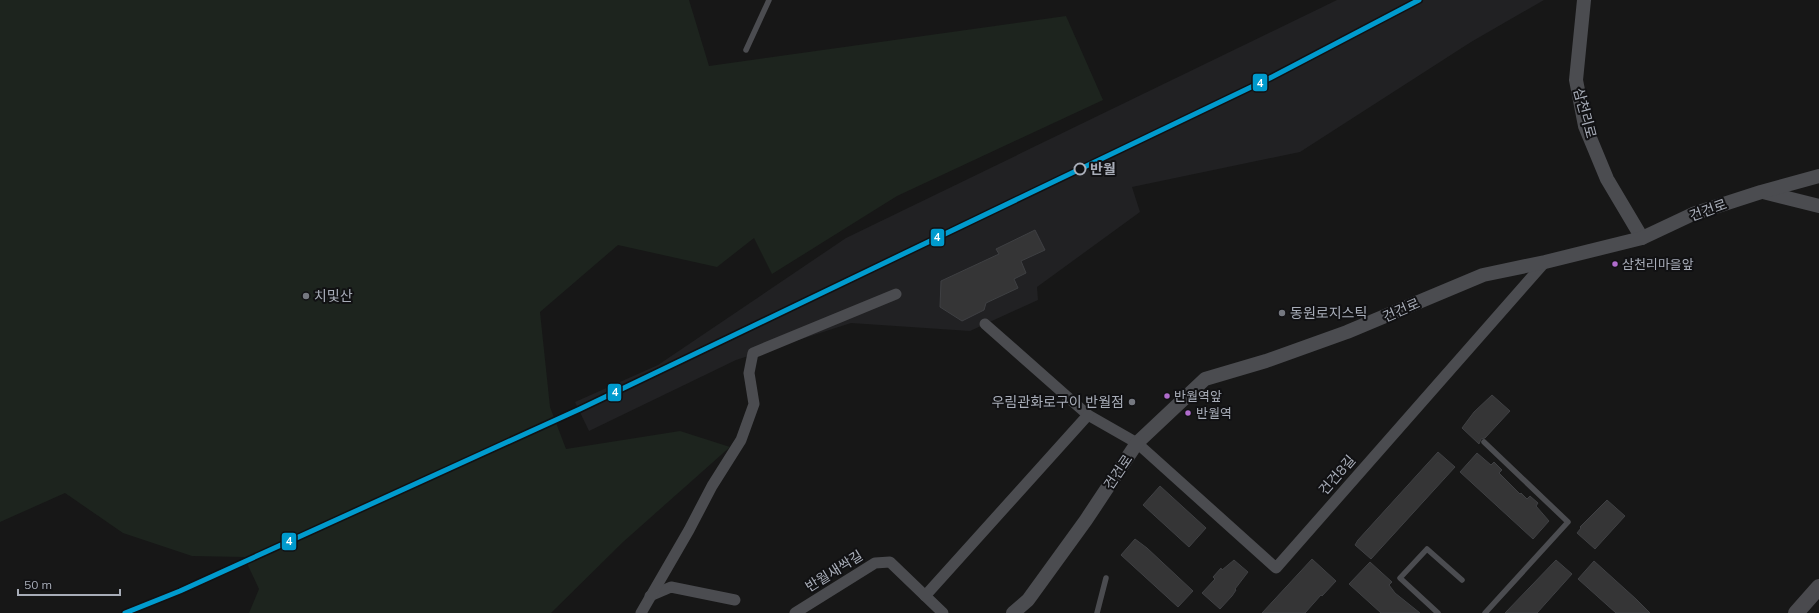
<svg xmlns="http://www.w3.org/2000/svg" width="1819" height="613" viewBox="0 0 1819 613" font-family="Mulish,'Noto Sans KR',sans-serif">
  <rect width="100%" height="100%" fill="#171717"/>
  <polygon fill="#212123" points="1337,0 1544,0 1471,42 1300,152 1132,187 1140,212 1037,287 1038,300 970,331 851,323 736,360 589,431 575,402 658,365 846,238"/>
  <polygon fill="#1d241e" points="0,0 689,0 709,66 1066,16 1103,100 897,196 772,274 754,238 717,267 618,245 540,312 550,407 566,449 680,431 730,447 623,542 551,613 249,613 259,589 244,557 192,556 123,533 65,493 0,522"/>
  <g fill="#353536" stroke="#3f4043">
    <polygon points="1035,230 1045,250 1021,261 1026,273 1014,279 1018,288 986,303 984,310 962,321 940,307 941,281 999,254 996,249"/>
    <polygon points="1492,395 1510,411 1485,438 1481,439 1479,444 1462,428 1474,412"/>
    <polygon points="1438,452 1455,467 1371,559 1355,545 1358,540"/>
    <polygon points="1477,453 1491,465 1494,462 1502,470 1499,473 1520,494 1521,493 1527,499 1530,496 1538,503 1536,506 1549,521 1533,539 1460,472"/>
    <polygon points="1160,486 1206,528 1189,547 1143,505"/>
    <polygon points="1607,500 1625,516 1595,549 1577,533 1581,528 1580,527"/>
    <polygon points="1135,539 1147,548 1193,591 1178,607 1121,555"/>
    <polygon points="1312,559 1336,581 1322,596 1321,595 1305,613 1262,613"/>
    <polygon points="1234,560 1248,572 1235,589 1236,590 1232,596 1220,609 1202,593 1215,579 1213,577 1221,568 1222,570"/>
    <polygon points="1556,560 1572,574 1537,613 1505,613"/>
    <polygon points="1594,561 1636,599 1650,613 1616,613 1578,579"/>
    <polygon points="1370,562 1392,582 1389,585 1395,593 1420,613 1381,613 1349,584"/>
  </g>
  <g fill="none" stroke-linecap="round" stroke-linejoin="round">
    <g stroke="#4b4c50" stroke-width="5.5">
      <polyline points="746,50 769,0"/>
      <polyline points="1484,442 1568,522 1485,613"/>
      <polyline points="1097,613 1106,578"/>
      <polyline points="1438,613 1400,578 1427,549 1462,580"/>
    </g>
    <g stroke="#4b4c50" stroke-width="11">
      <polyline points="985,324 1088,415 1137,443 1276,568 1545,262"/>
      <polyline points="650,596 671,587 735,600"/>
      <polyline points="925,596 1088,415"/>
      <polyline points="641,613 689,530 712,486 741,440 754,404 749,373 753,353 896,294"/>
      <polyline points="795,613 875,563 890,562 943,613"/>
    </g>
    <g stroke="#4b4c50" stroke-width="14">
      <polyline points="1584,0 1576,80 1585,126 1607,179 1642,238"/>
      <polyline points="1763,192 1819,206"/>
      <polyline points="1013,613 1028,600 1086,520 1137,443 1205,379 1266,361 1347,332 1483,275 1545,262 1642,238 1693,214 1761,192 1819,176"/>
    </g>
    <polyline stroke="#4a4a4e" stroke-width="16" points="1796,613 1819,587"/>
    <g stroke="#111113" stroke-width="8">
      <polyline id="metro-1" points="125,613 180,591 580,409 1270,78 1419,0"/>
    </g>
    <use href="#metro-1" stroke="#009bce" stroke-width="5"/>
  </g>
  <circle fill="#111113" stroke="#a8adb8" stroke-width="2" cx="1080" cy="169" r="5.5"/>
  <g fill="#b06ccc" stroke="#111113" stroke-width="1.5">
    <circle cx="1615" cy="264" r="3.5"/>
    <circle cx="1167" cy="396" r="3.5"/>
    <circle cx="1188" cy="413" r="3.5"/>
  </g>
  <g fill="#757880" stroke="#111113" stroke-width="1.5">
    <circle cx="306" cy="296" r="4"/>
    <circle cx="1282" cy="313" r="4"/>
    <circle cx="1132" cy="402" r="4"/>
  </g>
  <g text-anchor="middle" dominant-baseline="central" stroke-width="4" stroke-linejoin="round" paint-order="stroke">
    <g font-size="13" fill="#a8adb8" stroke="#111113" text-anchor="start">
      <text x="1622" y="264">삼천리마을앞</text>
      <text x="1174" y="396">반월역앞</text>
      <text x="1196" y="413">반월역</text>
    </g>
    <g font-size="14" fill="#a8adb8" stroke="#111113">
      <text transform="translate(1585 113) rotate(75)">삼천리로</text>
      <text transform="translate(1708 210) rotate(-20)">건건로</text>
      <text transform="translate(1401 310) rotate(-23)">건건로</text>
      <text transform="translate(1118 472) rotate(-56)">건건로</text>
      <text transform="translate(1337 475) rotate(-49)">건건8길</text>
      <text transform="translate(834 571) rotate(-32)">반월새싹길</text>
    </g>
    <g font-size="14" font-weight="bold" fill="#a8adb8" stroke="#111113" text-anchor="start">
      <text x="1090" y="169">반월</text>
    </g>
    <g font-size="14" fill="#a8adb8" stroke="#111113" text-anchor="start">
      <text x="314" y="296">치및산</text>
      <text x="1290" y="313">동원로지스틱</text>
      <text x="1124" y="402" text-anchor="end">우림관화로구이 반월점</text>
    </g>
  </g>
  <g stroke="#111113" stroke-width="1.5">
    <rect x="1252" y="73" width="16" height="19" rx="4" fill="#009bce"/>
    <rect x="930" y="228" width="15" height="19" rx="4" fill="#009bce"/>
    <rect x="607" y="383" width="15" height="19" rx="4" fill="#009bce"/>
    <rect x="281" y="532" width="16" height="19" rx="4" fill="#009bce"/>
  </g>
  <g font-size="11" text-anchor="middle" font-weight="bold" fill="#fff">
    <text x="1260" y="87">4</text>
    <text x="937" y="241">4</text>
    <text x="615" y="396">4</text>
    <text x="289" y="545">4</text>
  </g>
  <path d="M18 589v6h102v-6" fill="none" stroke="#a8adb8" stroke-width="2"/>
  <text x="24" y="589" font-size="12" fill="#a8adb8" stroke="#111113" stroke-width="3" paint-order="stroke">50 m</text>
</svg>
